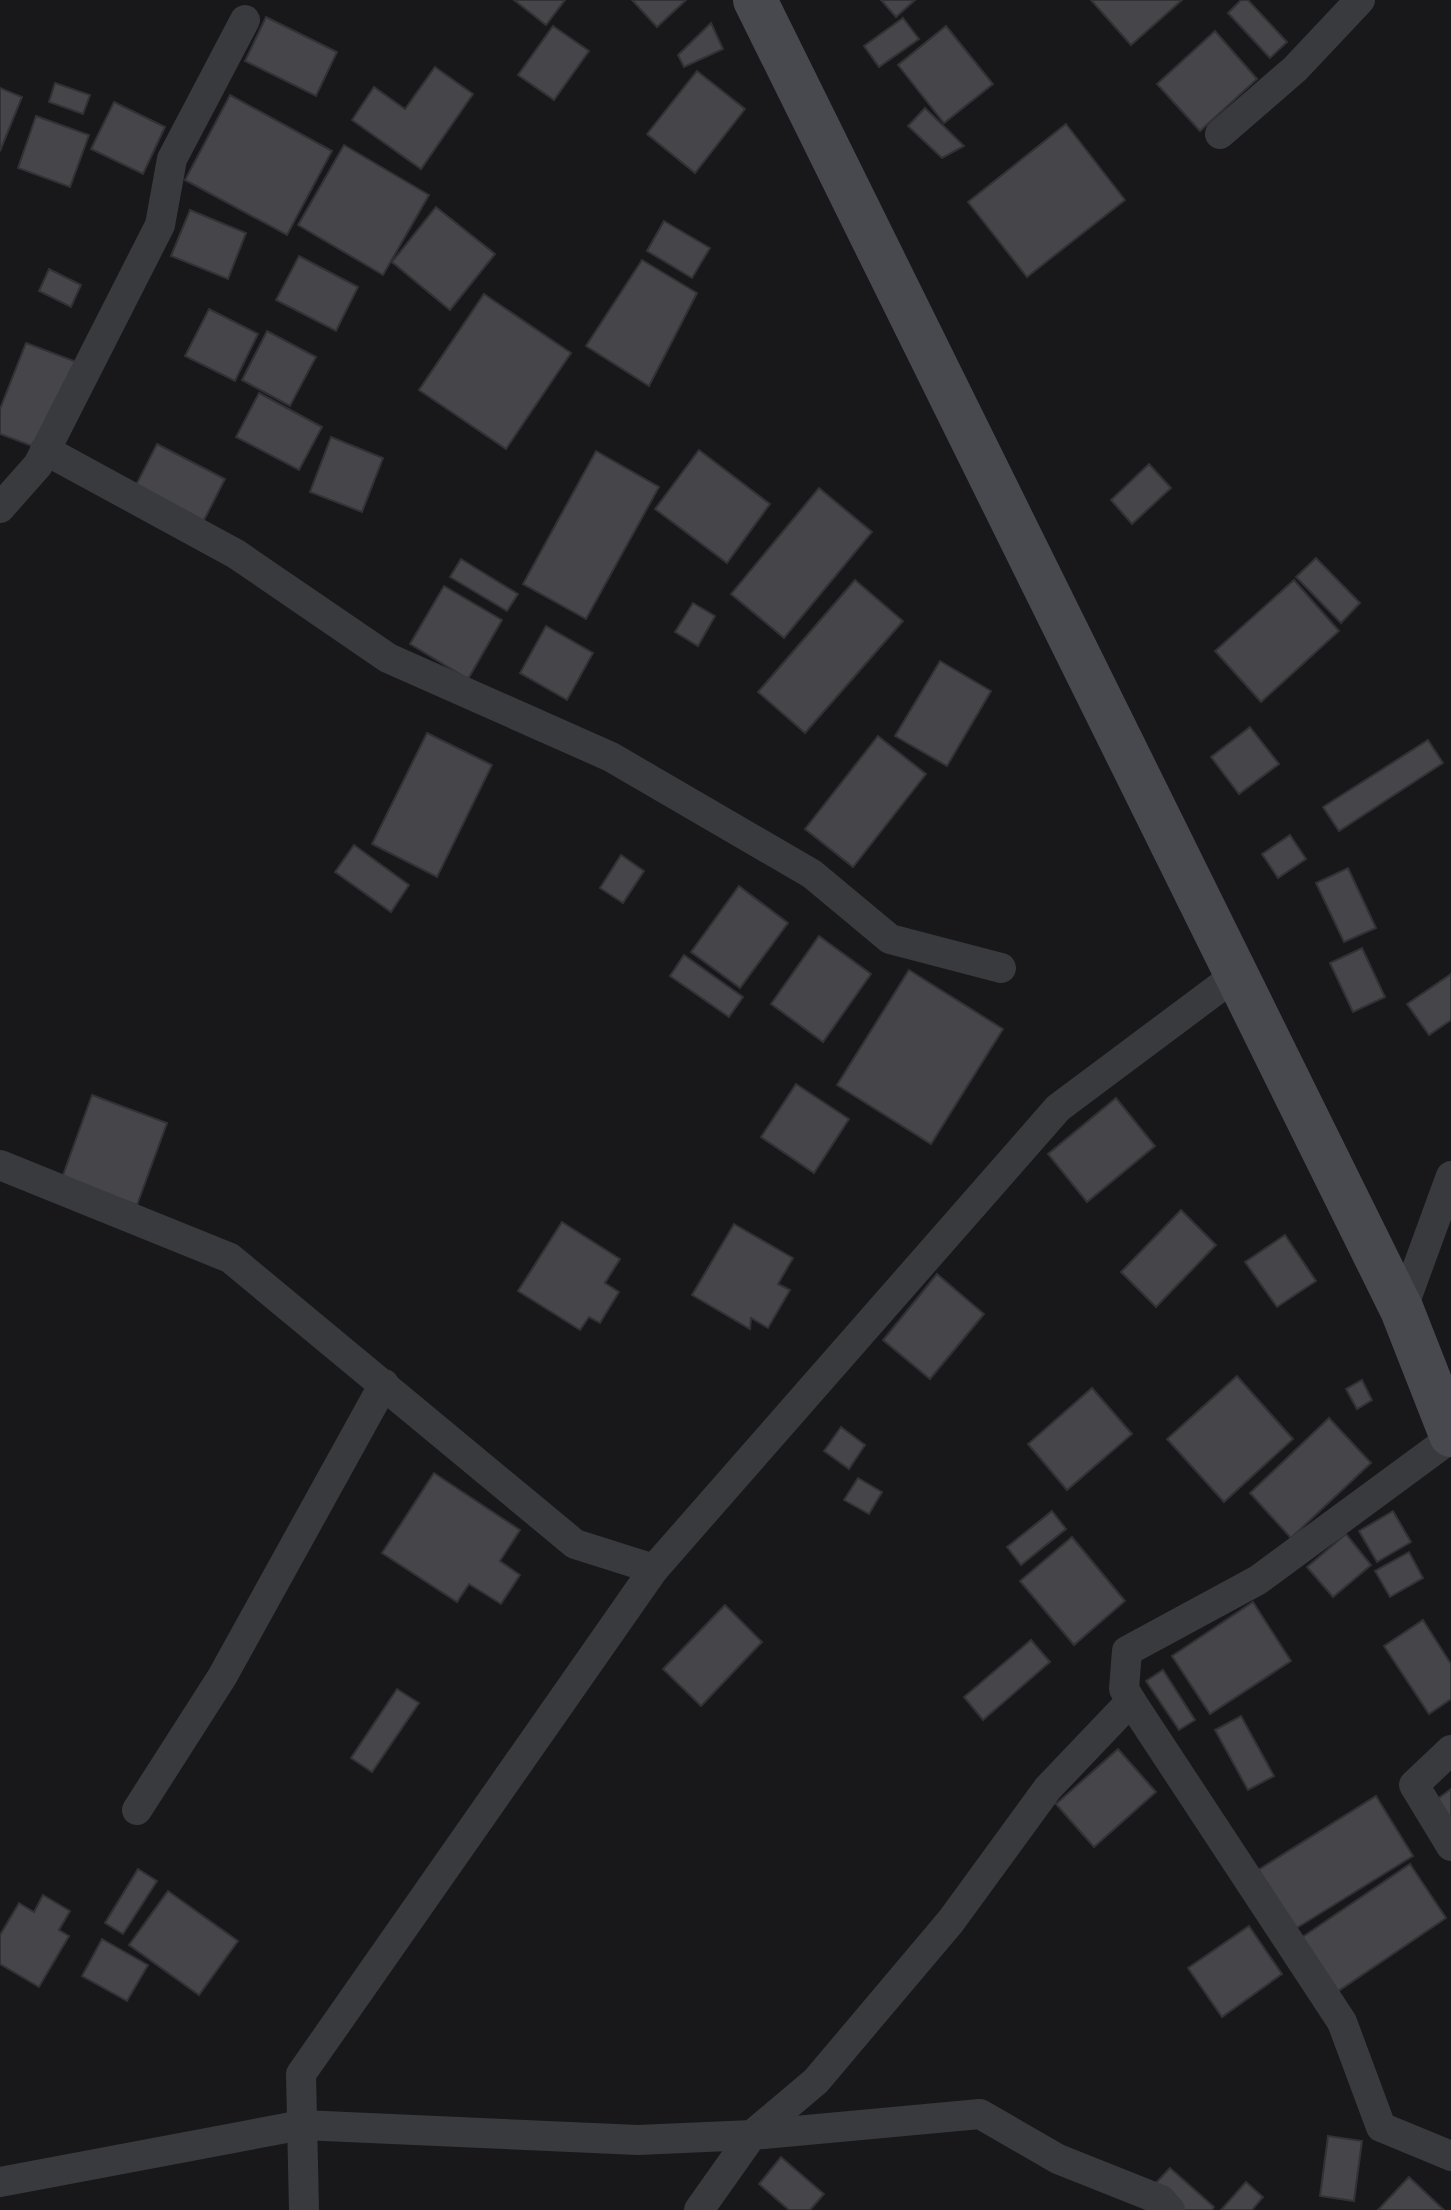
<svg xmlns="http://www.w3.org/2000/svg" width="1451" height="2210" viewBox="0 0 1451 2210" font-family="Montserrat,sans-serif">
  <rect width="100%" height="100%" fill="#18181a"/>
  <g fill="#45454a" stroke="#323236" stroke-width="2">
    <polygon points="514,0 565,0 546,25"/>
    <polygon points="632,0 686,0 657,27"/>
    <polygon points="881,0 915,0 896,17"/>
    <polygon points="1091,0 1182,0 1131,45"/>
    <polygon points="1241,0 1248,0 1287,42 1270,58 1228,13"/>
    <polygon points="266,17 337,52 316,96 245,61"/>
    <polygon points="903,18 919,39 879,67 864,46"/>
    <polygon points="711,23 723,49 684,67 678,55"/>
    <polygon points="553,26 589,51 554,100 518,75"/>
    <polygon points="946,26 993,84 944,123 898,65"/>
    <polygon points="1215,31 1257,79 1200,131 1157,84"/>
    <polygon points="435,67 473,94 421,169 352,120 374,87 405,109"/>
    <polygon points="697,71 745,109 695,173 647,134"/>
    <polygon points="55,83 90,95 83,114 49,102"/>
    <polygon points="0,88 22,97 0,151"/>
    <polygon points="230,95 332,151 287,235 185,180"/>
    <polygon points="114,102 165,127 143,174 91,149"/>
    <polygon points="925,108 964,146 942,158 908,126"/>
    <polygon points="36,116 89,135 70,187 18,168"/>
    <polygon points="1066,124 1125,200 1027,277 968,202"/>
    <polygon points="344,145 429,195 383,275 298,225"/>
    <polygon points="436,207 495,254 450,310 392,262"/>
    <polygon points="190,210 246,233 228,279 171,256"/>
    <polygon points="664,221 710,248 692,278 647,251"/>
    <polygon points="299,256 358,287 336,331 276,300"/>
    <polygon points="642,260 697,293 649,386 586,346"/>
    <polygon points="49,269 81,285 71,307 39,291"/>
    <polygon points="484,294 571,353 506,449 419,390"/>
    <polygon points="209,309 258,334 235,381 185,356"/>
    <polygon points="267,331 316,357 290,406 242,380"/>
    <polygon points="26,343 82,364 48,452 0,434 0,409"/>
    <polygon points="259,393 322,427 299,470 236,437"/>
    <polygon points="331,437 383,458 362,512 310,492"/>
    <polygon points="157,444 225,479 201,526 133,491"/>
    <polygon points="699,450 770,504 727,563 655,509"/>
    <polygon points="596,451 659,487 586,619 523,584"/>
    <polygon points="1149,464 1171,488 1132,524 1111,500"/>
    <polygon points="819,488 872,532 784,638 731,594"/>
    <polygon points="1316,558 1360,603 1341,623 1296,577"/>
    <polygon points="461,559 518,594 507,611 450,577"/>
    <polygon points="855,580 903,621 805,733 758,692"/>
    <polygon points="1294,580 1339,631 1261,702 1215,651"/>
    <polygon points="444,586 502,620 468,679 410,644"/>
    <polygon points="693,603 715,616 698,646 675,632"/>
    <polygon points="546,626 593,653 567,700 520,673"/>
    <polygon points="940,661 991,691 947,766 895,736"/>
    <polygon points="1250,727 1279,764 1239,794 1211,757"/>
    <polygon points="427,733 492,765 437,877 372,844"/>
    <polygon points="878,736 926,774 853,867 805,829"/>
    <polygon points="1428,740 1443,763 1339,831 1323,807"/>
    <polygon points="1290,835 1306,859 1278,878 1262,854"/>
    <polygon points="354,845 409,885 391,912 335,872"/>
    <polygon points="621,855 644,871 623,903 600,888"/>
    <polygon points="1348,868 1376,928 1344,942 1316,883"/>
    <polygon points="739,886 788,923 740,988 691,952"/>
    <polygon points="819,936 871,974 823,1042 771,1004"/>
    <polygon points="1362,948 1385,997 1353,1012 1330,963"/>
    <polygon points="684,955 743,997 729,1017 670,976"/>
    <polygon points="909,970 1003,1029 931,1144 837,1085"/>
    <polygon points="1451,974 1451,1020 1429,1035 1407,1004"/>
    <polygon points="796,1084 849,1119 814,1173 761,1137"/>
    <polygon points="92,1095 167,1123 137,1205 62,1178"/>
    <polygon points="1116,1098 1155,1146 1087,1202 1048,1154"/>
    <polygon points="1181,1210 1216,1245 1156,1307 1121,1272"/>
    <polygon points="562,1222 620,1259 605,1283 619,1292 600,1323 589,1317 580,1330 518,1291"/>
    <polygon points="734,1224 793,1258 778,1284 790,1290 768,1328 751,1318 750,1329 692,1295"/>
    <polygon points="1285,1235 1316,1281 1277,1307 1245,1262"/>
    <polygon points="937,1274 984,1314 930,1379 883,1340"/>
    <polygon points="1237,1376 1293,1439 1224,1502 1167,1439"/>
    <polygon points="1362,1380 1372,1400 1357,1409 1346,1389"/>
    <polygon points="1092,1388 1132,1434 1067,1490 1028,1444"/>
    <polygon points="1329,1418 1371,1463 1291,1538 1250,1493"/>
    <polygon points="841,1427 865,1445 849,1469 824,1451"/>
    <polygon points="434,1473 520,1530 500,1561 520,1575 501,1604 469,1584 457,1602 382,1553"/>
    <polygon points="858,1478 882,1492 869,1514 844,1500"/>
    <polygon points="1052,1511 1066,1529 1021,1565 1007,1547"/>
    <polygon points="1393,1511 1411,1542 1377,1562 1359,1531"/>
    <polygon points="1346,1534 1371,1565 1333,1597 1307,1567"/>
    <polygon points="1072,1537 1125,1601 1074,1645 1020,1581"/>
    <polygon points="1409,1552 1423,1578 1390,1597 1375,1571"/>
    <polygon points="1253,1602 1291,1661 1210,1714 1172,1656"/>
    <polygon points="725,1605 762,1642 701,1706 663,1669"/>
    <polygon points="1423,1620 1451,1664 1451,1699 1429,1714 1384,1646"/>
    <polygon points="1031,1640 1050,1662 983,1720 964,1697"/>
    <polygon points="1163,1670 1195,1720 1179,1730 1146,1681"/>
    <polygon points="397,1689 419,1703 372,1772 351,1758"/>
    <polygon points="1241,1716 1274,1776 1248,1790 1215,1730"/>
    <polygon points="1118,1749 1156,1792 1094,1847 1056,1804"/>
    <polygon points="1451,1789 1451,1837 1429,1805"/>
    <polygon points="1376,1796 1413,1856 1295,1929 1258,1870"/>
    <polygon points="1410,1864 1446,1918 1334,1994 1298,1940"/>
    <polygon points="138,1869 157,1881 123,1934 105,1923"/>
    <polygon points="168,1891 238,1941 199,1995 129,1945"/>
    <polygon points="43,1895 70,1911 59,1930 69,1936 39,1987 0,1964 0,1935 19,1903 34,1912"/>
    <polygon points="1249,1926 1282,1974 1222,2017 1188,1968"/>
    <polygon points="102,1939 148,1965 127,2001 82,1976"/>
    <polygon points="1328,2136 1362,2141 1354,2201 1320,2196"/>
    <polygon points="781,2157 824,2194 810,2210 789,2210 759,2184"/>
    <polygon points="1170,2168 1214,2207 1212,2210 1183,2210 1154,2185"/>
    <polygon points="1409,2177 1444,2210 1378,2210"/>
    <polygon points="1246,2182 1263,2197 1252,2210 1221,2210"/>
  </g>
  <g fill="none" stroke-linecap="round" stroke-linejoin="round">
    <g stroke="#393a3e" stroke-width="30">
      <polyline points="1220,134 1295,69 1360,0"/>
      <polyline points="45,450 236,554 388,658 611,757 812,874 890,939 1001,968"/>
      <polyline points="0,508 38,465 160,225 172,159 245,20"/>
      <polyline points="0,1165 230,1258 575,1544 654,1569"/>
      <polyline points="1402,1310 1451,1176"/>
      <polyline points="1131,1701 1342,2022 1381,2127 1451,2156"/>
      <polyline points="1451,1750 1414,1785 1451,1846"/>
      <polyline points="137,1810 222,1677 384,1384"/>
      <polyline points="0,2182 302,2125 638,2140 752,2135 816,2081 951,1921 1048,1788 1131,1701 1124,1689 1127,1651 1258,1580 1451,1438"/>
      <polyline points="304,2210 301,2074 654,1569 1058,1108 1236,975"/>
      <polyline points="699,2210 752,2135 980,2114 1058,2159 1161,2200 1170,2210"/>
    </g>
    <polyline stroke="#47494e" stroke-width="44" points="755,0 1402,1310 1451,1435"/>
  </g>
</svg>
